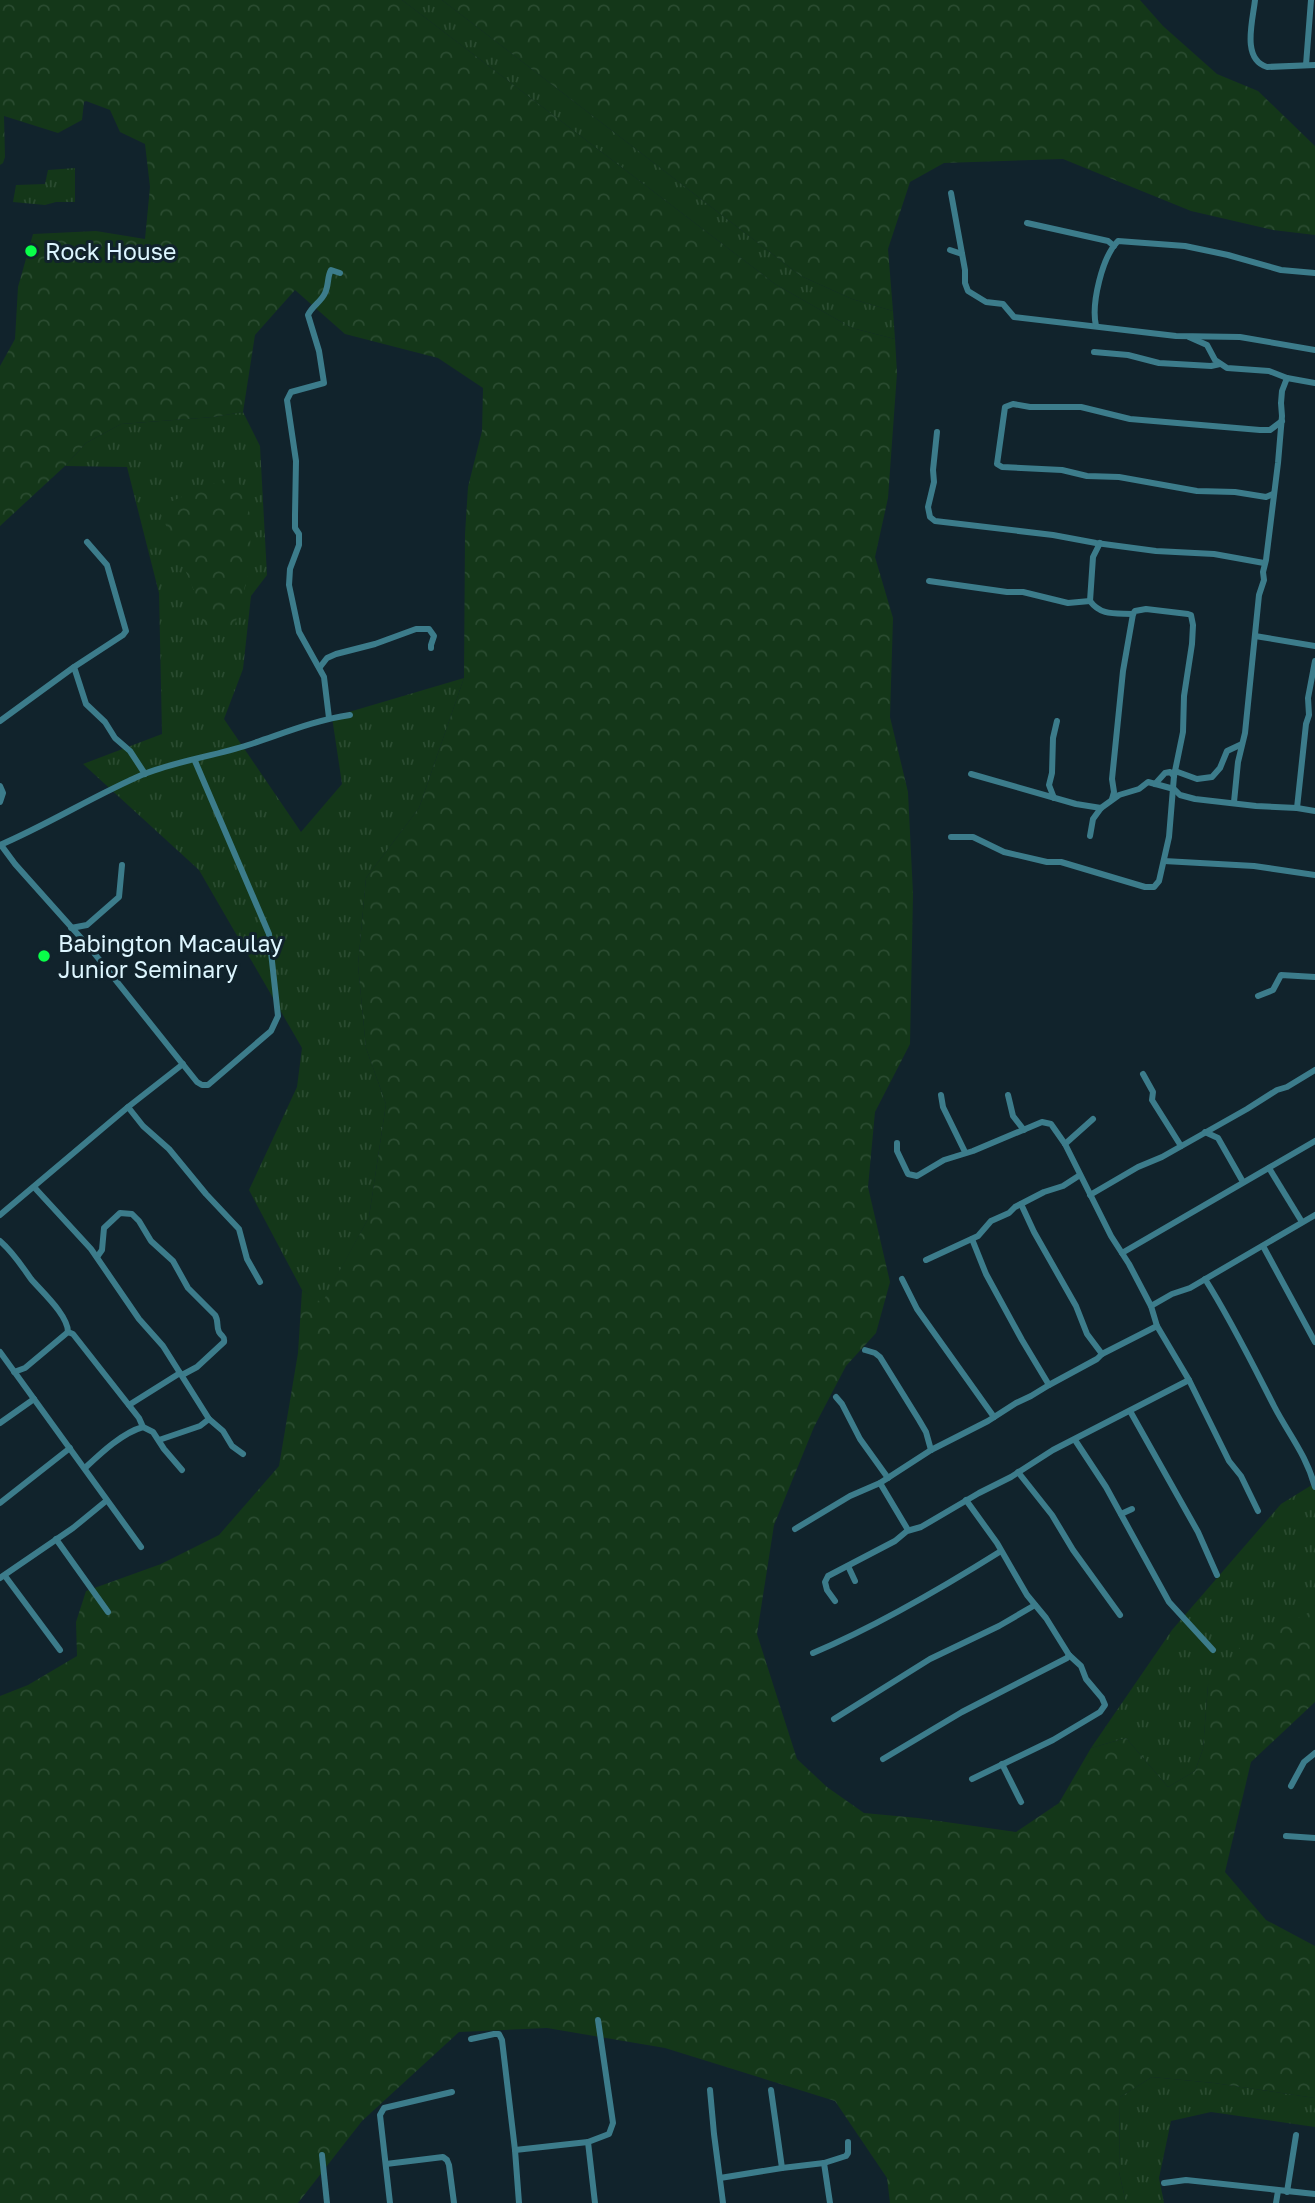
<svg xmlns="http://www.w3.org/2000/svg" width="1315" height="2203" viewBox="0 0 1315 2203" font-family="'Golos Text',sans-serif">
  <defs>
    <pattern id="grass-tufts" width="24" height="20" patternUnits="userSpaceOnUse" patternTransform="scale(1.75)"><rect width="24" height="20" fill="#143719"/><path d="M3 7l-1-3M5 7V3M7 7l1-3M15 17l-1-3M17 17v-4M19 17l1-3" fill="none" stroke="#2a4b30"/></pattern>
    <pattern id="forest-crowns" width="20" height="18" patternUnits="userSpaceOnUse" patternTransform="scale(1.75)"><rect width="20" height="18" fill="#143719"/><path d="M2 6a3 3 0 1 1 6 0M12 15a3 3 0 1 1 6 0" fill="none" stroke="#2a4b30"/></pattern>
  </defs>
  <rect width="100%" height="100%" fill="#11232c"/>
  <g fill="url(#grass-tufts)">
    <polygon points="402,0 442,0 801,276 852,299 893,311 895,339 852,328 775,284"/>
    <polygon points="75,168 75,202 56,202 45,205 13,202 16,185 45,184 48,170"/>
    <polygon points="243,412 260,446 267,575 251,596 243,669 224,719 301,832 342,784 332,717 464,678 419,808 366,878 358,965 366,1048 386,1104 369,1217 322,1304 302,1290 249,1190 297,1087 302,1048 199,870 83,764 162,734 159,593 127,467 65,466 86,443 121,424 213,417"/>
    <polygon points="1315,1483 1315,1605 1311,1612 1208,1685 1203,1749 1195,1771 1168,1787 1126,1738 1091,1748 1172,1630 1281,1504"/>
    <polygon points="1152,2077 1214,2083 1315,2098 1315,2127 1211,2112 1171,2121 1159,2178 1164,2203 1126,2203 1119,2172 1120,2097"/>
  </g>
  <g fill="url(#forest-crowns)">
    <polygon points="0,0 402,0 775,284 852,328 895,339 897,373 888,498 875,557 893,618 890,717 908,792 913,894 910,1044 875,1112 868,1187 890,1282 876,1333 846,1366 814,1427 774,1525 757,1634 797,1759 827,1787 864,1813 918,1818 1016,1832 1059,1803 1091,1748 1126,1738 1168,1787 1195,1771 1203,1749 1208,1685 1242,1645 1310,1612 1315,1605 1315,1702 1251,1762 1225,1872 1266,1920 1315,1946 1315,2098 1214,2083 1152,2077 1120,2097 1119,2172 1126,2203 890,2203 887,2178 835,2101 665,2048 547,2028 459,2032 362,2121 298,2203 0,2203 0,1696 28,1685 77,1656 76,1622 86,1591 161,1564 219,1535 279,1466 298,1353 302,1290 322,1303 369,1217 386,1104 366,1048 358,965 366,878 419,808 464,678 465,534 468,487 482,431 483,388 438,358 345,334 295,290 255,335 243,412 213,417 121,424 86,443 65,466 0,526 0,366 15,339 18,287 33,234 96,231 145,239 150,187 145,144 120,132 110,110 86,101 84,102 82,120 58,133 4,116 5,157 3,163 0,165"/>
    <polygon points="442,0 1140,0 1163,26 1217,74 1258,91 1315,146 1315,235 1273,230 1191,211 1063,159 944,163 910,182 888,249 893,311 852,299 801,276"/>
    <polygon points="236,474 252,520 248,574 235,625 204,631 201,607 158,507"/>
  </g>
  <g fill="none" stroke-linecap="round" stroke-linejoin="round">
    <g stroke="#3c7c8b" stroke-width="6">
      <path d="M1255,0C1253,20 1241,59 1267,67L1315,65"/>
      <polyline points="1306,65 1311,0"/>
      <polyline points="951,193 965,270 965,283 968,291 986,302 1003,304 1014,317 1176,336 1240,337 1315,350"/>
      <polyline points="1027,223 1108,241 1114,246"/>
      <polyline points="950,250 962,254"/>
      <path d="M1096,326C1091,304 1102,257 1118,241L1185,246L1228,255L1281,270L1315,273"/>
      <polyline points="1189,337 1207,345 1215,360 1227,368 1269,371 1287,378 1315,383"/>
      <polyline points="1094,352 1128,355 1159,363 1211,366 1220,364"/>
      <polyline points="937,432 933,470 934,482 928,507 930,517 935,521 1053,535 1096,543 1156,551 1214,554 1264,563"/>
      <polyline points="1273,494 1266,497 1235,492 1197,491 1119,477 1087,476 1062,470 1002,467 997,464 1005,407 1013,404 1030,407 1081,407 1130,419 1260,430 1270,430 1282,421"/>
      <polyline points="929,581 1007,592 1023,592 1068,603 1090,601"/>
      <polyline points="1090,601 1093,557 1100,543"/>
      <polyline points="1255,636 1315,646"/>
      <polyline points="74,667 86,704 105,722 115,738 130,751 145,774"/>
      <polyline points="320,667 327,658 336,654 375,644 416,629 429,629 434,636 431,645 431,648"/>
      <path d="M329,718L324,677L299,632L289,585L290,569L299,545V534L295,528V515L296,461L287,400L291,392L324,383L319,351L308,315C312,306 322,301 325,293C329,285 327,277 331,270L340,273"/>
      <polyline points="0,721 74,667 123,635 126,631 107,565 87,542"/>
      <polyline points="1175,771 1197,779 1212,777 1220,768 1227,751 1242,744"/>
      <polyline points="971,774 1076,804 1101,808"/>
      <polyline points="1155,784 1165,773 1170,772 1174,776"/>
      <polyline points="0,786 3,793 0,802"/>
      <polyline points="1054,798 1049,785 1052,773 1053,738 1057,721"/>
      <polyline points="1112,799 1114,792 1112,779 1123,671 1133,614"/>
      <polyline points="1234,802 1238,762 1245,733 1259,595 1264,580 1263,572 1266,560 1278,463 1282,416 1281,403 1282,391 1287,378"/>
      <polyline points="1297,808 1306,724 1309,715 1308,698 1315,661"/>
      <polyline points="1090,836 1093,819 1101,808 1119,795 1139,789 1148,782 1174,789 1180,795 1195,799 1256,806 1297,808 1315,811"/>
      <path d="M951,837H973L1004,852L1047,862H1061L1145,887H1154L1159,881L1169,837L1174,776L1183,732L1184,696L1192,644L1193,625L1191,615L1188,614L1146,609L1135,611L1133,614C1115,613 1101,616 1090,601"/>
      <path d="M0,845C49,824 95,795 144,774C177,761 214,756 248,745C282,734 315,720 350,715"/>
      <polyline points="1,845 15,864 90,948 197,1082 202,1085 208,1085 271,1031 278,1016 269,934 195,761"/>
      <polyline points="1164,861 1254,866 1315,875"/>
      <polyline points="71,928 87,925 119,897 122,865"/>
      <polyline points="1258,996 1273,990 1281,975 1315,977"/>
      <polyline points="1143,1074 1153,1092 1152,1100 1181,1146"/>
      <polyline points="941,1095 943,1107 965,1152"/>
      <polyline points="1008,1095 1013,1116 1024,1130"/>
      <polyline points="128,1107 143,1126 169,1149 206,1194 239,1229 247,1259 260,1282"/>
      <polyline points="1205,1132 1218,1138 1243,1182"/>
      <polyline points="897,1143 897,1151 908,1174 917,1176 944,1160 973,1151 1042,1122 1051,1124 1065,1144 1111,1236 1129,1264 1151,1306 1157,1326 1189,1380 1229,1461 1241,1476 1258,1511"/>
      <polyline points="1065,1144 1093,1119"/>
      <polyline points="1269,1168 1302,1222"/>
      <polyline points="34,1187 91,1249 139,1319 163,1346 209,1419 223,1431 232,1446 243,1454"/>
      <polyline points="1090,1195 1138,1167 1162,1157 1247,1109 1277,1090 1287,1087 1315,1070"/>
      <polyline points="1021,1204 1034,1232 1076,1306 1087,1334 1102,1354"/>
      <polyline points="0,1215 128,1107 183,1064"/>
      <polyline points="972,1239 986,1274 1022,1340 1049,1385"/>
      <path d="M0,1241C13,1252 21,1265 31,1279C42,1292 68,1315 68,1332L73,1334L139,1418L143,1427L153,1432L164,1449L182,1470"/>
      <polyline points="1263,1246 1315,1342"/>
      <polyline points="1122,1253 1315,1141"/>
      <path d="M97,1257L102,1250L104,1228L120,1213L132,1214L139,1221L151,1241L173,1261L188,1288L215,1315C219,1321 216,1326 219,1332C222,1337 225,1336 224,1342L197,1367L182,1375"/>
      <polyline points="926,1260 978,1236 991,1221 1009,1213 1015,1207 1044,1192 1063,1186 1080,1175"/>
      <polyline points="902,1279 917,1309 994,1417"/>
      <path d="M1205,1279C1231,1320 1252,1363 1274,1406C1289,1435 1306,1454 1315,1487"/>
      <polyline points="1151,1306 1172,1294 1190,1288 1315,1215"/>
      <polyline points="865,1350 875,1353 880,1357 919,1420 926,1432 931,1450"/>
      <polyline points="0,1352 141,1547"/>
      <polyline points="14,1372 25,1368 68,1332"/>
      <polyline points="836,1397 842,1404 860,1439 888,1478"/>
      <polyline points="129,1405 180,1373"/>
      <polyline points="1130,1411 1198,1532 1217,1575"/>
      <polyline points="0,1423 34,1399"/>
      <polyline points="159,1440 200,1426 209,1419"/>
      <polyline points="1075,1440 1106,1487 1169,1602 1213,1650"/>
      <path d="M85,1468C101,1453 122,1433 143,1427"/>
      <polyline points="1018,1472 1052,1515 1073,1550 1120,1615"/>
      <polyline points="880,1483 908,1530"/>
      <polyline points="966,1500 997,1543 1027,1595 1046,1618 1069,1655 1081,1666 1086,1679 1102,1698 1105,1705 1100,1712 1053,1740 972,1779"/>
      <polyline points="0,1503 70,1448"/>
      <polyline points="1121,1514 1132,1509"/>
      <polyline points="795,1529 850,1496 880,1483 931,1450 988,1421 1016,1403 1031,1396 1049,1385 1097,1359 1102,1354 1157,1326"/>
      <polyline points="56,1539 108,1612"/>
      <polyline points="848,1566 855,1581"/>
      <polyline points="5,1576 60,1650"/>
      <polyline points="0,1578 73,1528 106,1501"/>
      <polyline points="835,1601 827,1590 825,1582 828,1576 895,1541 907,1531 921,1527 979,1493 1011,1477 1053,1450 1189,1380"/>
      <path d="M813,1653C877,1626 942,1588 1001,1551"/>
      <polyline points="834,1719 930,1659 999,1626 1035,1605"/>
      <polyline points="883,1759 962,1712 1067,1658 1069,1655"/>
      <polyline points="1002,1764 1021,1802"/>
      <polyline points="1291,1786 1304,1762 1315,1753"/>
      <polyline points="1286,1836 1315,1838"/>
      <polyline points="471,2039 494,2034 499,2034 502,2040 515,2150 519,2203"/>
      <polyline points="710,2090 714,2134 723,2203"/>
      <polyline points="515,2150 588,2142"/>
      <polyline points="322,2155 327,2203"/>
      <polyline points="824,2163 830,2203"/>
      <polyline points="386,2164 443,2157 447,2160 449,2165 454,2203"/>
      <polyline points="782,2168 824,2163 846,2156 848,2153 848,2142"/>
      <polyline points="720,2178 782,2168 771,2090"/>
      <polyline points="1164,2183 1186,2180 1315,2194"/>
      <polyline points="1287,2192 1296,2135"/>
      <polyline points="390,2203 380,2115 384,2108 452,2092"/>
      <polyline points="595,2203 588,2142 609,2134 613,2123 598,2020"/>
      <polyline points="1276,2203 1278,2191"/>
    </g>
  </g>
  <g fill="#09ff49" stroke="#11232c" stroke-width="2.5">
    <circle cx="31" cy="251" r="7"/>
    <circle cx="44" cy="956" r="7"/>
  </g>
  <g text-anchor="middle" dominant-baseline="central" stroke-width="6" stroke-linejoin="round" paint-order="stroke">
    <g font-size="23" fill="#ddf6ff" stroke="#11232c" text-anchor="start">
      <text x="45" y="251">Rock House</text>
      <text x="58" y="943">Babington Macaulay<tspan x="58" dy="26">Junior Seminary</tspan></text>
    </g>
  </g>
</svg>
